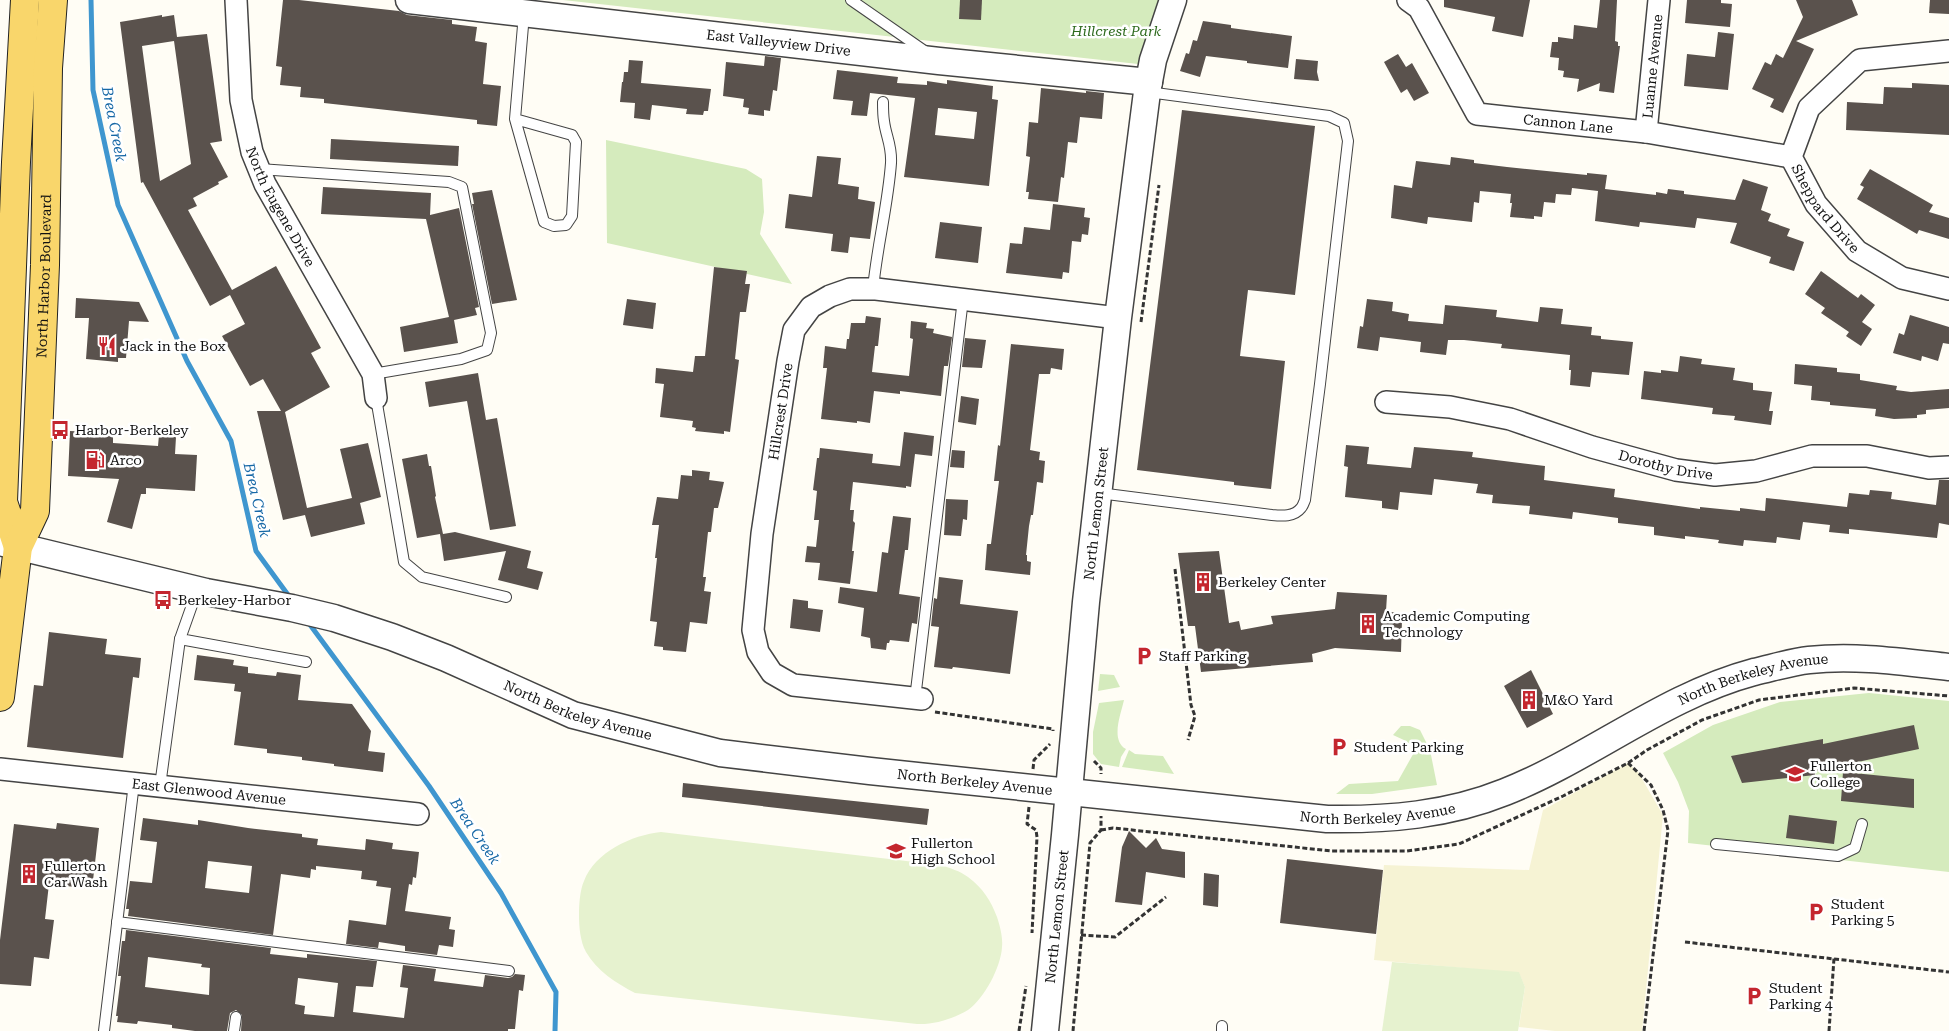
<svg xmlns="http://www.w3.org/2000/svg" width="1949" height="1031" viewBox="0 0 1949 1031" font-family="'Roboto Serif',serif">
  <rect width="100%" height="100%" fill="#fffdf5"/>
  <polygon fill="#f6f3d4" points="1628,763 1638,772 1663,815 1642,1031 1555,1031 1519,1027 1525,987 1519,973 1374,960 1384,865 1529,870 1543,810"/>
  <g fill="#d5ebbd">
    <polygon points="563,0 1159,0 1138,64"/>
    <polygon points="606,140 746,169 762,179 764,212 760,234 792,284 607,243"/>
    <polygon points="1100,674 1114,675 1120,687 1098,691"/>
    <polygon points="1869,693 1949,701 1949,872 1688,843 1689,811 1678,782 1663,753 1713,725 1780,702"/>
    <path d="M1124,700C1121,714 1110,740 1126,749L1121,757L1119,767L1101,764L1093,754V732L1099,703Z"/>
    <polygon points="1401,726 1410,726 1420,730 1430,750 1437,785 1372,794 1336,794 1349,784 1398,781 1416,749 1406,741 1393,735"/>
    <polygon points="1129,750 1135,754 1163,756 1174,774 1122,767"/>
  </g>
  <g fill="#e6f2cf">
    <path d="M661,832L940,865C950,868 960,871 968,877C983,888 991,901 997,917C1000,926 1003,938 1002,947C1001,967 984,999 968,1010C953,1019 933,1025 917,1024L635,993C616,983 597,971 586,952C580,941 579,926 579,915C579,904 580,890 584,881C595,852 632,835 661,832Z"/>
    <polygon points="1392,962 1519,972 1525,987 1518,1031 1382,1031"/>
  </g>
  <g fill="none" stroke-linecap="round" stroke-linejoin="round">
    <g stroke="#3f96cf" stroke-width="5">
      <polyline points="91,0 93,90 118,205 187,361 231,441 256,551 291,599"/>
      <polyline points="308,622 429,786 501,893 556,992 555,1031"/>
    </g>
  </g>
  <g fill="#5a524d" fill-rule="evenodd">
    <polygon points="283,0 299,0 399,11 407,15 452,20 452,24 477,27 475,41 487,43 483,84 501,86 497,126 477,124 477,120 324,103 324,99 300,97 301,87 280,85 282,67 276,66"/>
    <polygon points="960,0 982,0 981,20 959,19"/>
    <polygon points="1444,0 1530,0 1523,37 1492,31 1495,17 1444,7"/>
    <polygon points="1600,0 1617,0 1615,41 1618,42 1618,46 1620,46 1614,93 1599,91 1600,83 1577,92 1579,79 1563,77 1564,71 1558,70 1559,58 1550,57 1552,42 1558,42 1558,37 1573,39 1574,25 1597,28"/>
    <polygon points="1687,0 1721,0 1721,3 1732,4 1730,27 1685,23"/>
    <polygon points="1796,0 1852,0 1858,15 1796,41 1814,49 1783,113 1770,107 1774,99 1752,89 1765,62 1771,65 1776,54 1783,58 1803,17"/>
    <polygon points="1930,0 1949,0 1949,14 1929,13"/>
    <path d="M162,15V17L174,15L177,37L207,34L222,141L210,143L228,177L218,182L219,184L193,198L197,206L188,210L232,290L276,266L321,348L311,353L330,387L285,412L307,508L352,498L340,449L368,443L381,497L360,503L365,524L311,537L305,515L283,520L257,411H281L263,379L250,386L222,336L245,324L230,295L210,306L143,182L141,183L120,22ZM174,41L191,164L160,181L142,46Z"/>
    <polygon points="1203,21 1231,25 1231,28 1292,36 1288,68 1247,63 1247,61 1206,56 1200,77 1180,71 1186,53 1189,54 1193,40 1197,41"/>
    <polygon points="1718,32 1734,34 1728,90 1684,86 1687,54 1715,57"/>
    <polygon points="1398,54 1406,67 1412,63 1429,93 1414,101 1407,89 1401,93 1384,62"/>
    <polygon points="765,56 781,58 777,91 773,90 770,111 764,110 764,116 748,114 749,108 743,107 744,99 723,96 726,62 764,66"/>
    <polygon points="1296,59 1318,61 1317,72 1319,81 1294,79"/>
    <polygon points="629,60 643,61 641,83 711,89 708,111 704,111 703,115 686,114 687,109 652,105 650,120 634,118 635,103 620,102 622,82 623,82 624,72 628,72"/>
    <path d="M837,70L898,77L897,83L927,85V81L947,84V80L993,86L992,99L998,100L989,186L904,177L915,98L870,93L867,116L851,115L853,101L833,99ZM938,108L977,112L974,139L935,135Z"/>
    <polygon points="1912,83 1949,85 1949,135 1846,130 1847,102 1883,104 1884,87 1912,88"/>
    <polygon points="1041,88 1086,93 1086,91 1104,93 1102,119 1080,117 1077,143 1068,142 1064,178 1061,177 1058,202 1028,199 1029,192 1026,192 1030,157 1026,156 1029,122 1038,123"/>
    <polygon points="1182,110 1315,126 1295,295 1248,290 1240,356 1285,361 1271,489 1234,485 1234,482 1137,470"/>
    <polygon points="331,139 459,146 458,166 330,159"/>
    <polygon points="817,156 841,158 838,184 859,187 858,199 875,202 870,239 850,237 848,253 831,251 833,234 785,228 789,194 812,197"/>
    <polygon points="1451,157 1474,160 1474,163 1507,167 1587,175 1587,173 1607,175 1605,189 1656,195 1656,192 1667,194 1668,189 1684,191 1684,194 1735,200 1743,179 1768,187 1761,210 1771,214 1768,221 1790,229 1787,236 1804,242 1794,271 1769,263 1771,257 1730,243 1737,223 1697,218 1695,228 1640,222 1639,227 1595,221 1598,191 1572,188 1571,195 1556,194 1555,203 1544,202 1542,217 1534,216 1534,219 1510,217 1512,203 1510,203 1511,194 1480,191 1479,203 1474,202 1472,222 1428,217 1427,224 1391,218 1394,185 1412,188 1416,161 1450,165"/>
    <polygon points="1870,169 1933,205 1929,212 1949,218 1949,239 1919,230 1917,234 1857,199 1864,187 1860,185"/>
    <polygon points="323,187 431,193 430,215 459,208 479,307 475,308 477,315 454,320 458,343 404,352 400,327 449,317 426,219 321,214"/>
    <polygon points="492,190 517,300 492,304 472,204 474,204 472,193"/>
    <polygon points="1053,204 1085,208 1084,217 1090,218 1088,235 1082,234 1081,242 1072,241 1069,273 1063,272 1062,279 1006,273 1010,243 1022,244 1024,227 1050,230"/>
    <polygon points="940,222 982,227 978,263 935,258"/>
    <polygon points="714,267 747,271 745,284 750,284 746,312 740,312 735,359 739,360 730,432 724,431 724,434 695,431 696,428 692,427 693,421 660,417 664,384 655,383 656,368 693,372 695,356 705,356"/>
    <polygon points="1821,271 1858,298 1861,294 1875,305 1862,322 1872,329 1861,346 1846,336 1849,332 1821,313 1825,308 1805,294"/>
    <polygon points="76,298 139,302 149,322 129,321 126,358 118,358 118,362 86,359 89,318 75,318"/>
    <polygon points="627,299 656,303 653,329 623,325"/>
    <polygon points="1367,299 1393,302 1392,311 1409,314 1408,321 1443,324 1445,305 1497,310 1496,317 1538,322 1540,307 1563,309 1561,324 1592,327 1591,335 1601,336 1601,339 1633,342 1629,375 1592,372 1590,387 1570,385 1571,370 1569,370 1570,355 1501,348 1502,344 1464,340 1448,340 1446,355 1420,352 1421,342 1380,337 1378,351 1357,348 1360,326 1363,327"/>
    <polygon points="1910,315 1949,327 1949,344 1943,343 1938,361 1922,356 1921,361 1893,353 1899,333 1904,335"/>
    <polygon points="866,316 881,318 878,346 875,346 872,372 909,376 913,339 910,338 911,321 927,323 926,328 934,329 933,333 952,337 948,366 944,366 941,396 900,391 900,394 874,391 870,423 857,421 857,423 821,419 827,368 823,368 825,346 846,349 847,339 849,339 851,323 865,323"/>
    <polygon points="965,338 986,340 982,368 962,367"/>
    <polygon points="1011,344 1064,349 1062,370 1051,368 1050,374 1039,374 1030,450 1040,452 1039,460 1045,461 1043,483 1037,482 1033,515 1031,515 1029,526 1026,555 1027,555 1027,561 1031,562 1030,575 985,570 987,544 991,544 999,481 994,481 998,445 1000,446"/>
    <polygon points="1680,356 1702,359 1701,364 1735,368 1733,380 1753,383 1753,390 1772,392 1769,411 1773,411 1771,425 1734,420 1735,416 1712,414 1713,408 1641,399 1644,371 1661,373 1661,370 1678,372"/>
    <polygon points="1795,364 1837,368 1837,372 1860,374 1860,380 1897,386 1896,390 1911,392 1949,389 1949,408 1926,410 1926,414 1917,415 1917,418 1894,419 1875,416 1876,409 1830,405 1830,402 1811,400 1812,386 1794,384"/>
    <polygon points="478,373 486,420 497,418 516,526 490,530 467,401 429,407 425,382"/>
    <polygon points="961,396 979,399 976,425 958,422"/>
    <polygon points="70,431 113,433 113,443 158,446 159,435 176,437 175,454 197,455 195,491 146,488 146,494 141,494 132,529 107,522 119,479 68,476"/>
    <polygon points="904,432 934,436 932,456 915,454 911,487 906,486 906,488 853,482 850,510 854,510 853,521 855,523 852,551 854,551 850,584 818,580 820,563 805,562 807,546 816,547 819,520 814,520 817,491 813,490 817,458 819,458 820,448 873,454 872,463 900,466"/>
    <polygon points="1346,445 1369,447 1367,464 1411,468 1414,447 1473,452 1472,457 1545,466 1544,480 1615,489 1614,497 1700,509 1700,507 1740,511 1740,508 1765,511 1766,498 1847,507 1849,493 1869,495 1870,490 1892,492 1891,499 1936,505 1939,480 1949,480 1949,525 1939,523 1937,538 1849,529 1849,534 1829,532 1830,525 1803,522 1800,540 1777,537 1776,543 1744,540 1743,546 1718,543 1719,540 1685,536 1685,539 1654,535 1654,527 1618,523 1618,518 1573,512 1572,519 1529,514 1530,506 1492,503 1493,495 1476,493 1478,484 1434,479 1432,495 1400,492 1398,510 1382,508 1382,501 1345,497 1348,467 1344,466"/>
    <polygon points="952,450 965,451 964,468 950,467"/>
    <polygon points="427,454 429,466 431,466 436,496 435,497 443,534 455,532 531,551 527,568 543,572 538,590 498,580 506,551 444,561 440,534 417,538 402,459"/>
    <polygon points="692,470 710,472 709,480 724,482 718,508 714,508 711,532 708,532 703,577 706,577 704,591 711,592 707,624 690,622 686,652 663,650 663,647 654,646 657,622 650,621 657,558 655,558 659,525 652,525 657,497 678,499 681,475 692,476"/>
    <polygon points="946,499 968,500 967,520 963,519 961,536 944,535"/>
    <polygon points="893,516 911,518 908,550 905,550 899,594 920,597 917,624 912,623 909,642 890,640 889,643 887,643 886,650 871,648 870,638 861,636 864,608 838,603 840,587 877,592 882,552 888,553"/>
    <polygon points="1219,551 1229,623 1239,621 1241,630 1273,624 1271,616 1335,609 1337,592 1387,595 1386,611 1397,613 1402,620 1401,652 1335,648 1312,654 1313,662 1201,672 1195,626 1188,626 1178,553"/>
    <polygon points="939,577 963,580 960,604 1018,611 1010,674 953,667 952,669 934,667 939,627 931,626 934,598 937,599"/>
    <polygon points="793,599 808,601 808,608 823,610 820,632 790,628"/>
    <polygon points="49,632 107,639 105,654 141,658 139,678 133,677 123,758 27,747 34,685 43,686"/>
    <polygon points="197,655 234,660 233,665 248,667 248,673 276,676 277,672 301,675 298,700 352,704 371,731 368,751 385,753 383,772 334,766 334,764 302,760 302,757 267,753 267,749 234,745 241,692 234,691 235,684 194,680"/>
    <polygon points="1531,670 1553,714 1527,728 1504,686"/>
    <polygon points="1914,725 1919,749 1815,771 1815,775 1742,783 1731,756 1823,739 1823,744"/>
    <polygon points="1843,772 1914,779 1914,808 1841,801"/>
    <polygon points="683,783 929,809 927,825 682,797"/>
    <polygon points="1789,815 1837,821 1834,844 1786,838"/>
    <path d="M143,818L198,825V820L248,828L302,834V837L318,839L317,845L365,850L366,839L393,843L392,849L419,852L416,878L413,877L412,885L409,884L405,911L451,917L449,929L455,930L453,947L439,945L437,955L405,951V946L379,942L378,948L346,944L349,920L386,925L391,888L376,886L377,881L361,879L362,871L316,866V870L311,869L310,878L281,874L273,935L128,916L129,909H126L130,881L152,883L157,842L140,840ZM208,861L252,866L249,893L205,888Z"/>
    <polygon points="57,823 99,828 92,889 49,884 45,919 54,920 49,959 34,957 31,986 0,984 0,940 14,824 56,829"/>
    <polygon points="1129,831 1146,848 1156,838 1162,849 1185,852 1185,878 1146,872 1142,905 1115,902 1122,847"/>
    <polygon points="1287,859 1383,870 1376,934 1280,923"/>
    <polygon points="1204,873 1219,875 1218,907 1203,905"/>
    <path d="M126,930L271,948L270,954L307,958V954L377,961L373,987L356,986L353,1012L404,1018L408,988L400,987L403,965L436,969L434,981L483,987L485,975L508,978L512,977L515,974L525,975L523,991L519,990L515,1029H508V1031H241L242,1015L236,1010L230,1013L227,1031H195L172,1028V1025L138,1021L137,1024L117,1022L118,1016H116L121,976H118L122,941H125ZM148,957L202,964L201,967L210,968L209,995L145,987ZM298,978L338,983L334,1017L304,1014L305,1006L295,1004Z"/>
  </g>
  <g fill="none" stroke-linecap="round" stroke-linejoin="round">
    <g stroke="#444" stroke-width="12">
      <g id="service">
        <polyline points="851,0 926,52"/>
        <polyline points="515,119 572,135 576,142 572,216 566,225 554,226 544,222 515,119 524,14"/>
        <polyline points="259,169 449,182 462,187 491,333 487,350 461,359 373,374"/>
        <path d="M873,289C877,246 888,205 891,163C892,145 886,137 884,121C883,115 883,108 883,102"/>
        <polyline points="376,398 404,562 422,577 506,597"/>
        <path d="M1099,493L1272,515C1282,516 1294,517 1301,508C1303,506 1304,502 1305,500L1320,384L1348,141L1344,123L1329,116L1148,92"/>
        <polyline points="197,591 180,639 306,662"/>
        <polyline points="915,699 963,299"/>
        <polyline points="160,786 180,639"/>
        <polyline points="1716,844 1838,856 1855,848 1862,824"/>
        <polyline points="117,922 509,971"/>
        <polyline points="104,1031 134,783"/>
        <polyline points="234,1031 236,1017"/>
        <polyline points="1222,1031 1222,1026"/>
      </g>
    </g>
    <g stroke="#444" stroke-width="24">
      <g id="minor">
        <path id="s1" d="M236,0L241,100L252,152L265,184L373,374L376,398"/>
        <path id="s2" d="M1408,0L1419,8L1477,114L1646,132L1791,157"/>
        <path id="s3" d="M1949,51L1860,60L1809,108L1791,157L1816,204L1857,251L1902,278L1949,289"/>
        <path id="s4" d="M1646,132L1659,0"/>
        <path id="s5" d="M1386,402L1450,407L1510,419L1592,447L1676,470L1715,475L1756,471L1812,456H1867L1929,468L1949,467"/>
        <path id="s6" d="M922,699L793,685L772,673L758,652L753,630L762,534L788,361L794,330L811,307L830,296L850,289H876L1118,318"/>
        <path id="s7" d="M0,769L418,814"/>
      </g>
    </g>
    <g stroke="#444" stroke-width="29">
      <g id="tertiary">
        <path id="s8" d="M409,0L939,61L1149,82"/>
        <path id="s9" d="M0,542L206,592L292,608L334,618L392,637L446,658L573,715L720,753L870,771L1327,819C1388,820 1448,815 1505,792C1591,758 1664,696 1754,672C1772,668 1791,662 1809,660C1856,655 1903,662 1949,667"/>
        <path id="s10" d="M1045,1031L1065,835L1086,602L1118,318L1147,92L1153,60L1173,0"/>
      </g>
    </g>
    <g stroke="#222" stroke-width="30">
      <g id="primary">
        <polyline points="18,547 3,502 16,162 25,0"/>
        <path id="s11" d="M0,697L18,547L35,511L45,265L48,68L53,0"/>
      </g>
    </g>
    <g stroke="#333" stroke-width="3" stroke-dasharray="5 2.5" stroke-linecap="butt">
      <polyline points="1141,322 1159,185"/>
      <polyline points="1175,569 1191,705 1195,716 1188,740"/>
      <polyline points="935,712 1053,729 1053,731"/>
      <polyline points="1094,761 1101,768 1101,774"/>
      <polyline points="1628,763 1651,785 1663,810 1668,830 1644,1031"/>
      <polyline points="1033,769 1034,760 1050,744"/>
      <polyline points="1029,807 1027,824 1036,830 1037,837 1032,933"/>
      <polyline points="1101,830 1113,828 1332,851 1407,851 1459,844 1563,796 1628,763 1647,750 1702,720 1759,700 1854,688 1949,696"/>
      <polyline points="1081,935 1115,937 1166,897"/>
      <polyline points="1685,942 1949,972"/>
      <polyline points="1019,1031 1026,986"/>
      <polyline points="1073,1031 1090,843 1101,830 1101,816"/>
      <polyline points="1829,1031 1834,958"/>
    </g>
    <use href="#service" stroke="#fff" stroke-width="10"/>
    <use href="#minor" stroke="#fff" stroke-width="21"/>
    <use href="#tertiary" stroke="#fff" stroke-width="26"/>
    <use href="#primary" stroke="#f9d66b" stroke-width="28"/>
  </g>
  <defs>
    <g id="restaurant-bare" transform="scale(1.5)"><path d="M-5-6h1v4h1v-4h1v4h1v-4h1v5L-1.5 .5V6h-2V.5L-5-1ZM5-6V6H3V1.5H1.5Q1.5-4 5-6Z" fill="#c4262e" stroke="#fff" stroke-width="2.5" paint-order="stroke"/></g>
    <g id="bus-bare" transform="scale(1.5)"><path d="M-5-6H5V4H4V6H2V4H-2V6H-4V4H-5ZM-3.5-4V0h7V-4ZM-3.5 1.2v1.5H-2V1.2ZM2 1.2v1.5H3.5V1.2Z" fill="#c4262e" stroke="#fff" stroke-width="2.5" paint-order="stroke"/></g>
    <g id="fuel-bare" transform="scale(1.5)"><path d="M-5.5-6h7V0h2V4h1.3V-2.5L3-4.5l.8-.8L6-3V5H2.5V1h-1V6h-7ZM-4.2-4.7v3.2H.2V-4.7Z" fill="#c4262e" stroke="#fff" stroke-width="2.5" paint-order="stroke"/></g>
    <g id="building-bare" transform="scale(1.5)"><path d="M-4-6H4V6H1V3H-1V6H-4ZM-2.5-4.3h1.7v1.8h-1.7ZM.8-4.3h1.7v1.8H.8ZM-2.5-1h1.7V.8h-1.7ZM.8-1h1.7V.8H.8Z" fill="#c4262e" stroke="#fff" stroke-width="2.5" paint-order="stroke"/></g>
    <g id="parking-bare" transform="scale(1.5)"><path d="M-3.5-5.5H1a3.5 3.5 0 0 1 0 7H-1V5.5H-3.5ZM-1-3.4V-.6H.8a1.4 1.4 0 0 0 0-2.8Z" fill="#c4262e" stroke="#fff" stroke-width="2.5" paint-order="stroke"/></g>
    <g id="university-bare" transform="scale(1.5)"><path d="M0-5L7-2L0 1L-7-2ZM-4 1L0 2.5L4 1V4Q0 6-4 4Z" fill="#c4262e" stroke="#fff" stroke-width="2.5" paint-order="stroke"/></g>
    <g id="school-bare" transform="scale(1.5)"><path d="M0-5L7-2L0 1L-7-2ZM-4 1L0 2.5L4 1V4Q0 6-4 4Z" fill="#c4262e" stroke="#fff" stroke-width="2.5" paint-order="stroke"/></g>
  </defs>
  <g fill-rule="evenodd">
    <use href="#restaurant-bare" x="107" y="346"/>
    <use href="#bus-bare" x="60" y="430"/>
    <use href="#fuel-bare" x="95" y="460"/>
    <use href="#building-bare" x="1203" y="582"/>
    <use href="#bus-bare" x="163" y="600"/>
    <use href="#building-bare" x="1368" y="624"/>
    <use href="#parking-bare" x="1144" y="656"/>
    <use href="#building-bare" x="1529" y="700"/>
    <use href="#parking-bare" x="1339" y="747"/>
    <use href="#university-bare" x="1795" y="774"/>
    <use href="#school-bare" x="896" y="851"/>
    <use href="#building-bare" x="29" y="874"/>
    <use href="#parking-bare" x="1816" y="912"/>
    <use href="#parking-bare" x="1754" y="996"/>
  </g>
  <g text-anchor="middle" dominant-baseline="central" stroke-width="5" stroke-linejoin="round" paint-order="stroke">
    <g font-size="14" font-style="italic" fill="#2f6b1f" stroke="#fff">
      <text x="1116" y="31">Hillcrest Park</text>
    </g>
    <g font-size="14" fill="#111" stroke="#fff">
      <text stroke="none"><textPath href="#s8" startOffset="372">East Valleyview Drive</textPath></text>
      <text stroke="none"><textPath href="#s4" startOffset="66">Luanne Avenue</textPath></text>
      <text stroke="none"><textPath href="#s2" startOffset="226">Cannon Lane</textPath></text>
      <text stroke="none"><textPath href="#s1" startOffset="215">North Eugene Drive</textPath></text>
      <text stroke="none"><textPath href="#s3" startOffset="274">Sheppard Drive</textPath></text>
      <text stroke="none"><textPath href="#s11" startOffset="426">North Harbor Boulevard</textPath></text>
      <text stroke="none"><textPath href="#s6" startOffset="422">Hillcrest Drive</textPath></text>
      <text stroke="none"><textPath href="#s5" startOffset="288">Dorothy Drive</textPath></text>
      <text stroke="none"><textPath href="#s10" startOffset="520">North Lemon Street</textPath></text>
      <text stroke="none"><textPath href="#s9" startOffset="1819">North Berkeley Avenue</textPath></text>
      <text stroke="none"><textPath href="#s9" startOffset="604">North Berkeley Avenue</textPath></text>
      <text stroke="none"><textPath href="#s9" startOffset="1009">North Berkeley Avenue</textPath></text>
      <text stroke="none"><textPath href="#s7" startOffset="210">East Glenwood Avenue</textPath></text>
      <text stroke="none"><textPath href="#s9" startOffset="1414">North Berkeley Avenue</textPath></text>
      <text stroke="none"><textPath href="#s10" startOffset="115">North Lemon Street</textPath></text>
    </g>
    <g font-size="14" fill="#111" stroke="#fff" text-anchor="start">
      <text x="122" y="346">Jack in the Box</text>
      <text x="75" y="430">Harbor-Berkeley</text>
      <text x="110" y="460">Arco</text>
      <text x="1218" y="582">Berkeley Center</text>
      <text x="178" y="600">Berkeley-Harbor</text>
      <text x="1383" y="616">Academic Computing<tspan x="1383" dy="16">Technology</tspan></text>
      <text x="1159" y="656">Staff Parking</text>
      <text x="1544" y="700">M&amp;O Yard</text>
      <text x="1354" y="747">Student Parking</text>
      <text x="1810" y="766">Fullerton<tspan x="1810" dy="16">College</tspan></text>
      <text x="911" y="843">Fullerton<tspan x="911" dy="16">High School</tspan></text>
      <text x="44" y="866">Fullerton<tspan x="44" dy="16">Car Wash</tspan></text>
      <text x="1831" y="904">Student<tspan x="1831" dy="16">Parking 5</tspan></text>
      <text x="1769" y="988">Student<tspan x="1769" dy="16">Parking 4</tspan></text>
    </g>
    <g font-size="15" font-style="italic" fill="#1768a6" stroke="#fff">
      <text transform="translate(114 124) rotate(79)">Brea Creek</text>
      <text transform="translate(257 500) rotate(77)">Brea Creek</text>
      <text transform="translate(475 831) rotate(56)">Brea Creek</text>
    </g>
  </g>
</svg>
